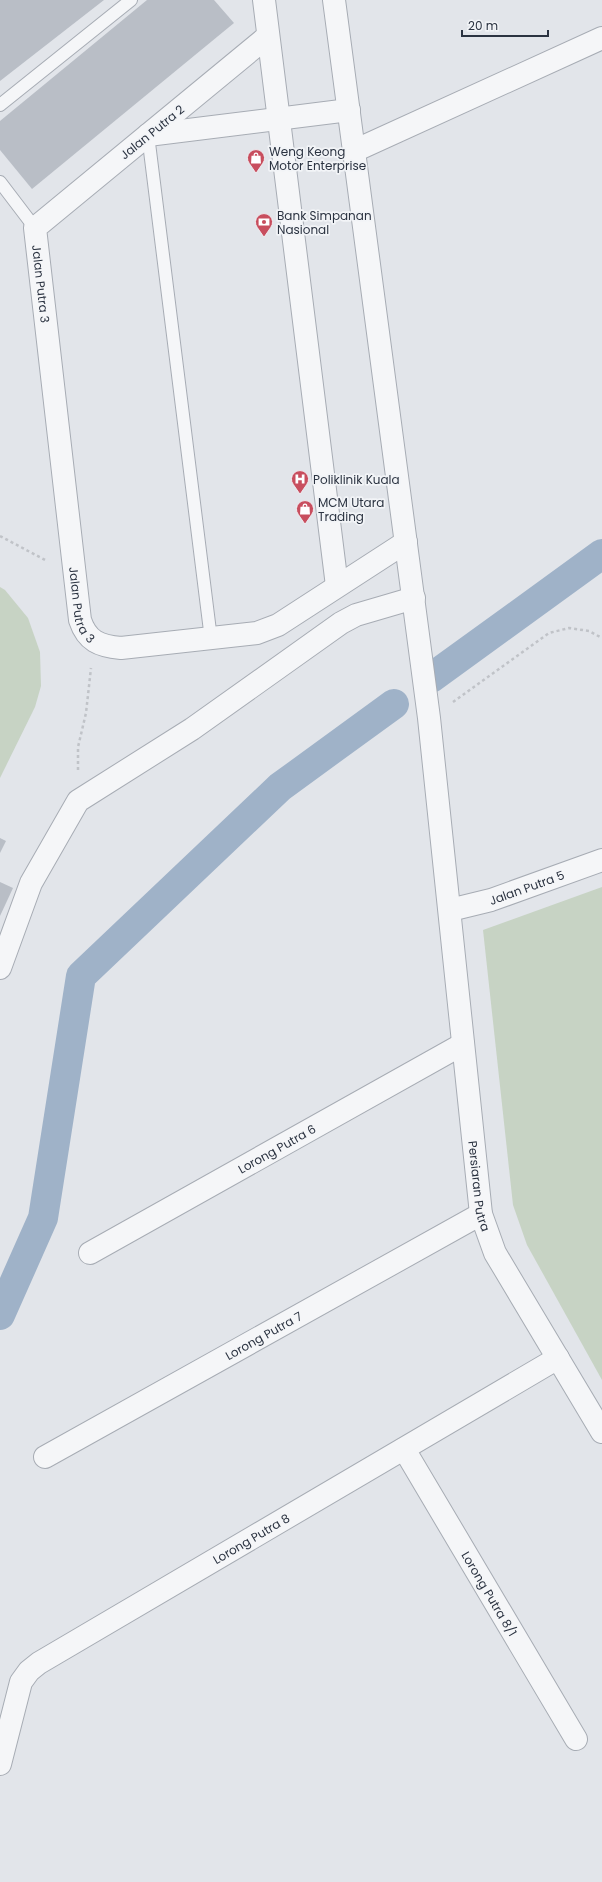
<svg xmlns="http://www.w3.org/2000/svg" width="602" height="1882" viewBox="0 0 602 1882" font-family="Poppins,sans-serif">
  <rect width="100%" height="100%" fill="#e2e5ea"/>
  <g fill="#c7d3c4">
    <polygon points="0,587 5,590 28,618 40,652 41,686 35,707 0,778"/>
    <polygon points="602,887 602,1380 527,1245 513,1205 483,930"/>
  </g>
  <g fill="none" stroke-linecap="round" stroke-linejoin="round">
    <g stroke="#9fb2c8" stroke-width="30">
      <polyline points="431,678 602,554"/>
      <polyline points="0,1315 43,1218 81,976 280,787 394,704"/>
    </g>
  </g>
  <g fill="#b9bec6">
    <polygon points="0,0 104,0 0,81"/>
    <polygon points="147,0 214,0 234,23 32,189 0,150 0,121"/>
    <polygon points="0,838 6,841 0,853"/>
    <polygon points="0,882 13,888 0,916"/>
  </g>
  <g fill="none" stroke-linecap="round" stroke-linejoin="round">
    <g stroke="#a7acb4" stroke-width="14">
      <g id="lane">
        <polyline points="0,105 131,0"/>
        <polyline points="148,135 211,639"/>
        <polyline points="0,182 35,228"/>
      </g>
    </g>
    <g stroke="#a7acb4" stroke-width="24">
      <g id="street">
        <polyline points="264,0 337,586"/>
        <path id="s1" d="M334,0L429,718L481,1214L495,1253L602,1432"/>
        <path id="s2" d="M268,36L35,228L80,620C87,641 99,646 121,648L257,633L278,625L406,542"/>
        <polyline points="148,135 349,110"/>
        <polyline points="354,151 602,38"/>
        <path id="s3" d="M450,910L491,900L602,860"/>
        <polyline points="0,968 31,883 78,801 192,729 341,623 356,615 414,598"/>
        <path id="s4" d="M90,1253L463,1044"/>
        <path id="s5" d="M404,1449L576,1739"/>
        <path id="s6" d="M45,1457L481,1214"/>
        <path id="s7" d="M0,1764L21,1682L29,1671L39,1663L558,1358"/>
      </g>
    </g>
    <g stroke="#c0c3c8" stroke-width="2.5" stroke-dasharray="3 3" stroke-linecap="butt">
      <polyline points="0,536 47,561"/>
      <polyline points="453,702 549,633 569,628 589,631 602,638"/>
      <polyline points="78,770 78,747 86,713 91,668"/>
    </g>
    <use href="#lane" stroke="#f5f6f8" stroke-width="12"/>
    <use href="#street" stroke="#f5f6f8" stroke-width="22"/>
  </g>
  <defs>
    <g id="shop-pin" transform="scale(0.9)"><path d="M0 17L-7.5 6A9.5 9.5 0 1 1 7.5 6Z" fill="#c84e5e" stroke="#f2f4f7"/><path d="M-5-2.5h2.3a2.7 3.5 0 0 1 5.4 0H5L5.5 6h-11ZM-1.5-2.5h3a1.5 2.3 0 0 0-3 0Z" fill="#fff"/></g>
    <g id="bank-pin" transform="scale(0.9)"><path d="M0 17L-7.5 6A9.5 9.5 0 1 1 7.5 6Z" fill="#c84e5e" stroke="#f2f4f7"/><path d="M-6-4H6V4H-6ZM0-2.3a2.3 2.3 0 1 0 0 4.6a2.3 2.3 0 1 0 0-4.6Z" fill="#fff"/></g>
    <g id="hospital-pin" transform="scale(0.9)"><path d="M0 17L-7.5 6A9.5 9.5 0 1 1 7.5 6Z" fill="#c84e5e" stroke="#f2f4f7"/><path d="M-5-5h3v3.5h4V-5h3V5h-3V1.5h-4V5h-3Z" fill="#fff"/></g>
  </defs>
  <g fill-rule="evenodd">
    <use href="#shop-pin" x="256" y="158"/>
    <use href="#bank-pin" x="264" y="222"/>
    <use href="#hospital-pin" x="300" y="479"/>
    <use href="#shop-pin" x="305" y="509"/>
  </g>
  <g text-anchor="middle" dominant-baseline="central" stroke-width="3.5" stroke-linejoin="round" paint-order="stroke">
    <g font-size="12" fill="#2b3341" stroke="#f2f4f7">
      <text transform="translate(152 132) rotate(-39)">Jalan Putra 2</text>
      <text stroke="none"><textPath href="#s2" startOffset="358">Jalan Putra 3</textPath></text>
      <text stroke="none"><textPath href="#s2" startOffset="682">Jalan Putra 3</textPath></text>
      <text stroke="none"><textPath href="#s3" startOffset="80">Jalan Putra 5</textPath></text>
      <text stroke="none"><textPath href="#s4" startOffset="214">Lorong Putra 6</textPath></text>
      <text stroke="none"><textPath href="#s1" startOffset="1195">Persiaran Putra</textPath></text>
      <text stroke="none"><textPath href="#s6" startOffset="250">Lorong Putra 7</textPath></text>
      <text stroke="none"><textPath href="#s7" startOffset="357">Lorong Putra 8</textPath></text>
      <text stroke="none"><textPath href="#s5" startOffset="168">Lorong Putra 8/1</textPath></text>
    </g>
    <g font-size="12" fill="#2b3341" stroke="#f2f4f7" text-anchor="start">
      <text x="269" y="151">Weng Keong<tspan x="269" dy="14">Motor Enterprise</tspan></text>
      <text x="277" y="215">Bank Simpanan<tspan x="277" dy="14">Nasional</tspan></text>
      <text x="313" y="479">Poliklinik Kuala</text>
      <text x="318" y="502">MCM Utara<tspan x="318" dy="14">Trading</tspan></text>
    </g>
  </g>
  <path d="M462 30v6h86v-6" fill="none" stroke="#2b3341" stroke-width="2"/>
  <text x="468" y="30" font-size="12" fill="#2b3341" stroke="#f2f4f7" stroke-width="3" paint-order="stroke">20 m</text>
</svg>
